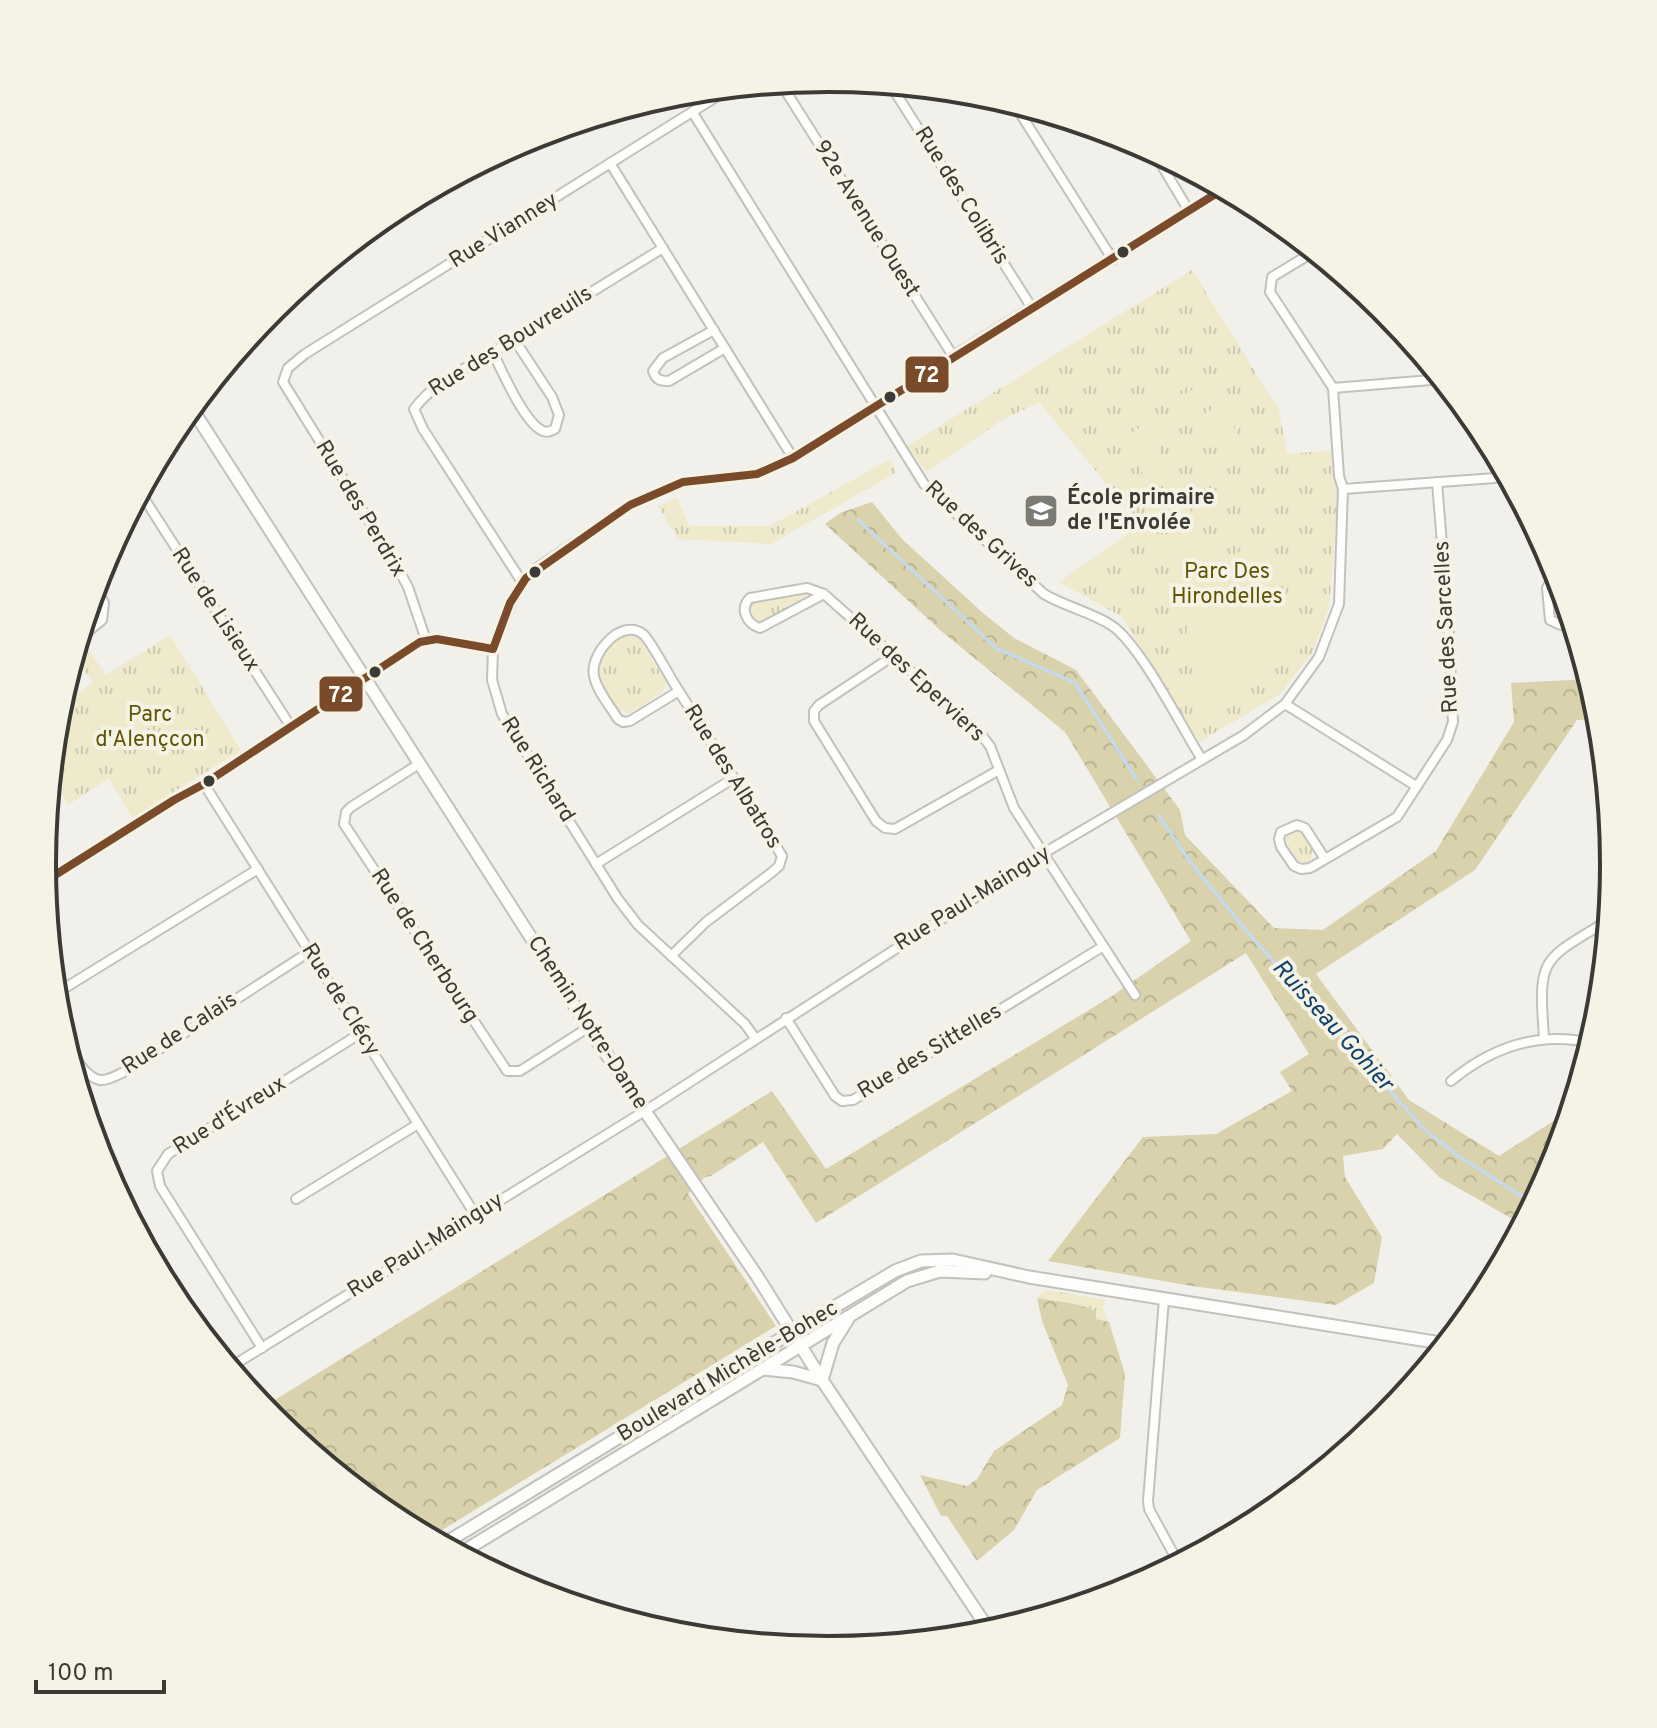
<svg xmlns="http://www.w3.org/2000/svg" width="1657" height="1728" viewBox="0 0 1657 1728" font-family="Overpass,sans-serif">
  <defs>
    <pattern id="grass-tufts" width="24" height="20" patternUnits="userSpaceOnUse" patternTransform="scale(2)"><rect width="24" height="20" fill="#efeacc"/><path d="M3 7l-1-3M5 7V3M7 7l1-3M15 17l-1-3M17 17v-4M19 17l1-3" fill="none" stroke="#cec9b0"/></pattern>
    <pattern id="forest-crowns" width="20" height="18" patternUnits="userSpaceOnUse" patternTransform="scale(2)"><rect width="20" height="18" fill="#d9d2ad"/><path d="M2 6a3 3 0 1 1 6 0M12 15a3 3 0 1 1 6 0" fill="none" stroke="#bbb595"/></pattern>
  </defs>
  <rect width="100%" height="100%" fill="#f2f0ea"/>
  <g fill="url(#grass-tufts)">
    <polygon points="1192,270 1279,410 1287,454 1338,450 1339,490 1329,608 1312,653 1280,694 1199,742 1122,617 1059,582 1140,525 1039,402 1002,420 926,472 907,446"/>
    <polygon points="890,459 897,472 771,544 678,539 658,506 677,497 689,526 770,526"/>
    <polygon points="1560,578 1574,624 1550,620 1547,588"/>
    <polygon points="807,591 808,595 763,622 754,620 749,611 749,604 754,602"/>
    <polygon points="170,635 241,750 132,818 109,778 68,805 51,773 59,705 93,683 74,656 78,642 82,640 106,675"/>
    <path d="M627,635L639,638L666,682L663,692L630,713C607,712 590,668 605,650C610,644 620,639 627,635Z"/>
    <polygon points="1297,829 1301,831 1313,851 1310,862 1299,862 1285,842 1286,835"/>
    <path d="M1048,1290L1106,1300L1103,1307L1109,1322L1096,1319L1092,1309C1075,1302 1056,1302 1037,1298L1043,1291Z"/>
  </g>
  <g fill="url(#forest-crowns)">
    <polygon points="594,117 563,137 494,160 495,155 528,137"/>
    <polygon points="489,158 494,169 474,178 466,172"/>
    <polygon points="872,502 902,539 983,613 1014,638 1076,670 1180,810 1185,835 1274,928 1323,930 1436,851 1514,722 1511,683 1590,679 1601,719 1577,720 1475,870 1316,974 1409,1100 1499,1156 1572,1109 1555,1165 1523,1225 1439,1177 1397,1134 1383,1149 1343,1156 1345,1177 1382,1237 1374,1283 1336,1305 1192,1286 1048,1261 1143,1137 1216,1134 1292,1091 1280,1072 1309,1054 1246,953 816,1223 763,1142 711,1176 705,1177 688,1194 776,1326 429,1538 391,1518 272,1420 262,1408 772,1091 826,1169 1112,996 1191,941 1065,732 941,631 825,524 840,513"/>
    <path d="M1037,1298C1057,1302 1078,1302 1096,1311V1319L1109,1322L1125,1374L1120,1438L1037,1490L1014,1530L977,1561L947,1516H941L920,1475L967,1486L977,1479L994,1451L1062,1405L1068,1385L1042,1321Z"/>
  </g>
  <g fill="#efeacc">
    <polygon points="1198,365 1205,377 1178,392 1171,380"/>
    <polygon points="1208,381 1215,393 1188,408 1181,396"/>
    <polygon points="1221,404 1228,416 1201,431 1194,419"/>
    <polygon points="1230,420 1237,433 1210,448 1203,435"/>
    <polygon points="1144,425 1170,470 1148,483 1122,438"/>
    <polygon points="1178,487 1212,549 1186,563 1152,501"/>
    <path d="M1244,549L1304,631L1299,654L1208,704C1172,646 1179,582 1244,549Z"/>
    <polygon points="127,703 148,733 130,745 110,715"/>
  </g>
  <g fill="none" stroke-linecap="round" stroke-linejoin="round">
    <g stroke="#c2daf4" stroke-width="3">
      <polyline points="858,520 996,648 1075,683 1137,780"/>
      <polyline points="1159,816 1188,859 1249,934 1425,1130 1457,1155 1534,1204"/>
    </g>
    <g stroke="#c2c1bc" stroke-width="12">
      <g id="street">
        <polyline points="780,82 953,356"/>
        <polyline points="890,84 1032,308"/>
        <polyline points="1013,102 1113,260"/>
        <path d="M693,113L924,484L1044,594C1066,607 1091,612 1111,625C1140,644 1181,726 1201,758"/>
        <polyline points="1152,149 1189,211"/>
        <polyline points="610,163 793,458"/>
        <path d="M714,330L663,358L653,371C656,380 660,381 669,381L725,348"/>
        <path d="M493,353C502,371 525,424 543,431C548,433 550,431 555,429L559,415L552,397L514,339"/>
        <polyline points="1333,388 1443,379"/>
        <polyline points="1343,489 1509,477"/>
        <polyline points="140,492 291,727"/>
        <polyline points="1560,578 1552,579 1547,588 1550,620 1561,625 1574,624"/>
        <path d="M522,582L423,429L414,409C435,381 464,370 493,352C550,318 606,283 663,248"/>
        <path d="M824,594L760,628C747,624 739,609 750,598L807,588L824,594L978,731L990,746L1014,808L1135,995"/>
        <polyline points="79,639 102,620 104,603 95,587"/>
        <polyline points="426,640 408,587 394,561 283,382 288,368 305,354 732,87"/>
        <polyline points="893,656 819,705 814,711 814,721 876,821 885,828 895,829 999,770"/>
        <polyline points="1285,704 1416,786"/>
        <polyline points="419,764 351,807 346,812 344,824 507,1071 520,1071 589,1027"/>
        <polyline points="204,784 476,1216"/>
        <polyline points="1325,859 1305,828 1297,825 1281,832 1279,839 1281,847 1294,866 1301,869 1310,868 1397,817 1447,740 1453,722 1448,619 1437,482"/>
        <polyline points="596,864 734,778"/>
        <polyline points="44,882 174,800 204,784 420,642 437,639 493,649"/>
        <path d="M671,956L706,922L771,873L779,866L782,856C747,799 711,742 675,685C668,674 651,641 643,634C621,617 589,655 594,676C597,691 610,706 618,719L623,722L630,721L679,691"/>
        <polyline points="55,997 60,991 258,869"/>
        <polyline points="786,1018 835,1096 842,1101 853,1100 1102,947"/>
        <path d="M63,1036C71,1050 83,1077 100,1080C108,1081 117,1075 124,1072L309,952"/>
        <polyline points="755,1038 745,1024 638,925 618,899 502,714 492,680 493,649 515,594 526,578 537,568 630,505 683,482 757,474 793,458 953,356 1225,188"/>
        <path d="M1544,1038C1538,956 1541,961 1609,920"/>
        <path d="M1451,1081C1492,1047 1539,1031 1592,1043"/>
        <polyline points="296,1199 418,1124"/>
        <polyline points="1164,1299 1148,1501 1149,1509 1179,1564"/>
        <polyline points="262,1348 160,1186 157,1171 168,1154 361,1033"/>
        <polyline points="229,1368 656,1104 1044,853 1244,735 1285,704 1319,657 1339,604 1343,489 1339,476 1333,388 1270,292 1272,277 1315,251"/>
      </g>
    </g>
    <g stroke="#c2c1bc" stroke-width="15">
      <g id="secondary">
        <polyline points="191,407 594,1036 757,1276 822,1380 991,1633"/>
        <polyline points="763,1369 793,1372 822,1380"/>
        <polyline points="822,1380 833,1343 848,1319"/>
        <polyline points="442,1545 779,1340 895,1271 921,1261 953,1260 1029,1277 1447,1344"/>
        <polyline points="459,1554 907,1281 940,1271 985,1273"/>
      </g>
    </g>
    <use href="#street" stroke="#fdfdfc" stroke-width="8"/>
    <use href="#secondary" stroke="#fdfdfc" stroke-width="11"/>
    <g stroke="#f5f3e6" stroke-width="14">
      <polyline id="bus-1" points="44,882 174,800 204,784 420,642 437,639 493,649 510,603 526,578 630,505 683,482 757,474 793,458 1225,188"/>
    </g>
    <use href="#bus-1" stroke="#7a4b2a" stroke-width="8"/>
  </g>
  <defs>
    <g id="school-square" transform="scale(1.8)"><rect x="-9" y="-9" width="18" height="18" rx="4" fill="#7b7a74" stroke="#f5f3e6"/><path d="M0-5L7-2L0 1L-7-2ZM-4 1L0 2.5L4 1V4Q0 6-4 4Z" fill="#fff"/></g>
  </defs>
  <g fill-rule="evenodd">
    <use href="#school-square" x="1041" y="511"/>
  </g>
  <g fill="#3b3a35" stroke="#f5f3e6" stroke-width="3">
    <circle cx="1123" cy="252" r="7"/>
    <circle cx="890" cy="397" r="7"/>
    <circle cx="535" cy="572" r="7"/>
    <circle cx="375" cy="672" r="7"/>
    <circle cx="209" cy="781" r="7"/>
  </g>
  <g text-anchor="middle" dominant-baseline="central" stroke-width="8" stroke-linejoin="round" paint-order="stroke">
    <g font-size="22" fill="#3b3a35" stroke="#f5f3e6">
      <text transform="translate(961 196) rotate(58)">Rue des Colibris</text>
      <text transform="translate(866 219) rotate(58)">92e Avenue Ouest</text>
      <text transform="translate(504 231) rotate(-32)">Rue Vianney</text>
      <text transform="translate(511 342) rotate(-32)">Rue des Bouvreuils</text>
      <text transform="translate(360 509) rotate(59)">Rue des Perdrix</text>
      <text transform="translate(981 535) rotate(43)">Rue des Grives</text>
      <text transform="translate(215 610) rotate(57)">Rue de Lisieux</text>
      <text transform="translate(1447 627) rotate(-93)">Rue des Sarcelles</text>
      <text transform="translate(916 678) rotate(43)">Rue des Eperviers</text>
      <text transform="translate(537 770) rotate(58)">Rue Richard</text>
      <text transform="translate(732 777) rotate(58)">Rue des Albatros</text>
      <text transform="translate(973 899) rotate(-32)">Rue Paul-Mainguy</text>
      <text transform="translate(424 946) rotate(57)">Rue de Cherbourg</text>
      <text transform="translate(340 1000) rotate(58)">Rue de Clécy</text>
      <text transform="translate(587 1023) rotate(57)">Chemin Notre-Dame</text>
      <text transform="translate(180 1034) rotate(-33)">Rue de Calais</text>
      <text transform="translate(930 1052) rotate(-31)">Rue des Sittelles</text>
      <text transform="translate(230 1116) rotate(-32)">Rue d'Évreux</text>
      <text transform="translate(426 1246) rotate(-32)">Rue Paul-Mainguy</text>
      <text transform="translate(728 1372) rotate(-31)">Boulevard Michèle-Bohec</text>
    </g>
    <g font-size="22" font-weight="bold" fill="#3b3a35" stroke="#f5f3e6" text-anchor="start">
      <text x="1067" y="498">École primaire<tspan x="1067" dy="25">de l'Envolée</tspan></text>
    </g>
    <g font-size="22" fill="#615505" stroke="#f5f3e6">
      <text x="1227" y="572">Parc Des<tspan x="1227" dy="25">Hirondelles</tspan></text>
      <text x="150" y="715">Parc<tspan x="150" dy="25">d'Alençcon</tspan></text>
    </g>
    <g font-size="24" font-style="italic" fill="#10406c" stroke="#f5f3e6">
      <text transform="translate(1332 1026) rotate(48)">Ruisseau Gohier</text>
    </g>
  </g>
  <path d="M0 0H1657V1728H0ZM56 864a772 772 0 1 1 1544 0a772 772 0 1 1-1544 0Z" fill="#f5f3e6" fill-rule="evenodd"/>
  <path fill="none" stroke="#3b3a35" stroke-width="4" d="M56 864a772 772 0 1 1 1544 0a772 772 0 1 1-1544 0Z"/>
  <g stroke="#f5f3e6" stroke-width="3">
    <rect x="904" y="355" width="46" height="39" rx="8" fill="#7a4b2a"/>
    <rect x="318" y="675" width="46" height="38" rx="8" fill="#7a4b2a"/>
  </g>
  <g font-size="22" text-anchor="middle" font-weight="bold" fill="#fff">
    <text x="927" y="382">72</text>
    <text x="341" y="702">72</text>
  </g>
  <path d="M36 1680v12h128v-12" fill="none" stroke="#3b3a35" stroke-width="4"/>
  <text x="48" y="1680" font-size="24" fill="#3b3a35" stroke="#f5f3e6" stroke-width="6" paint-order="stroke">100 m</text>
</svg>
